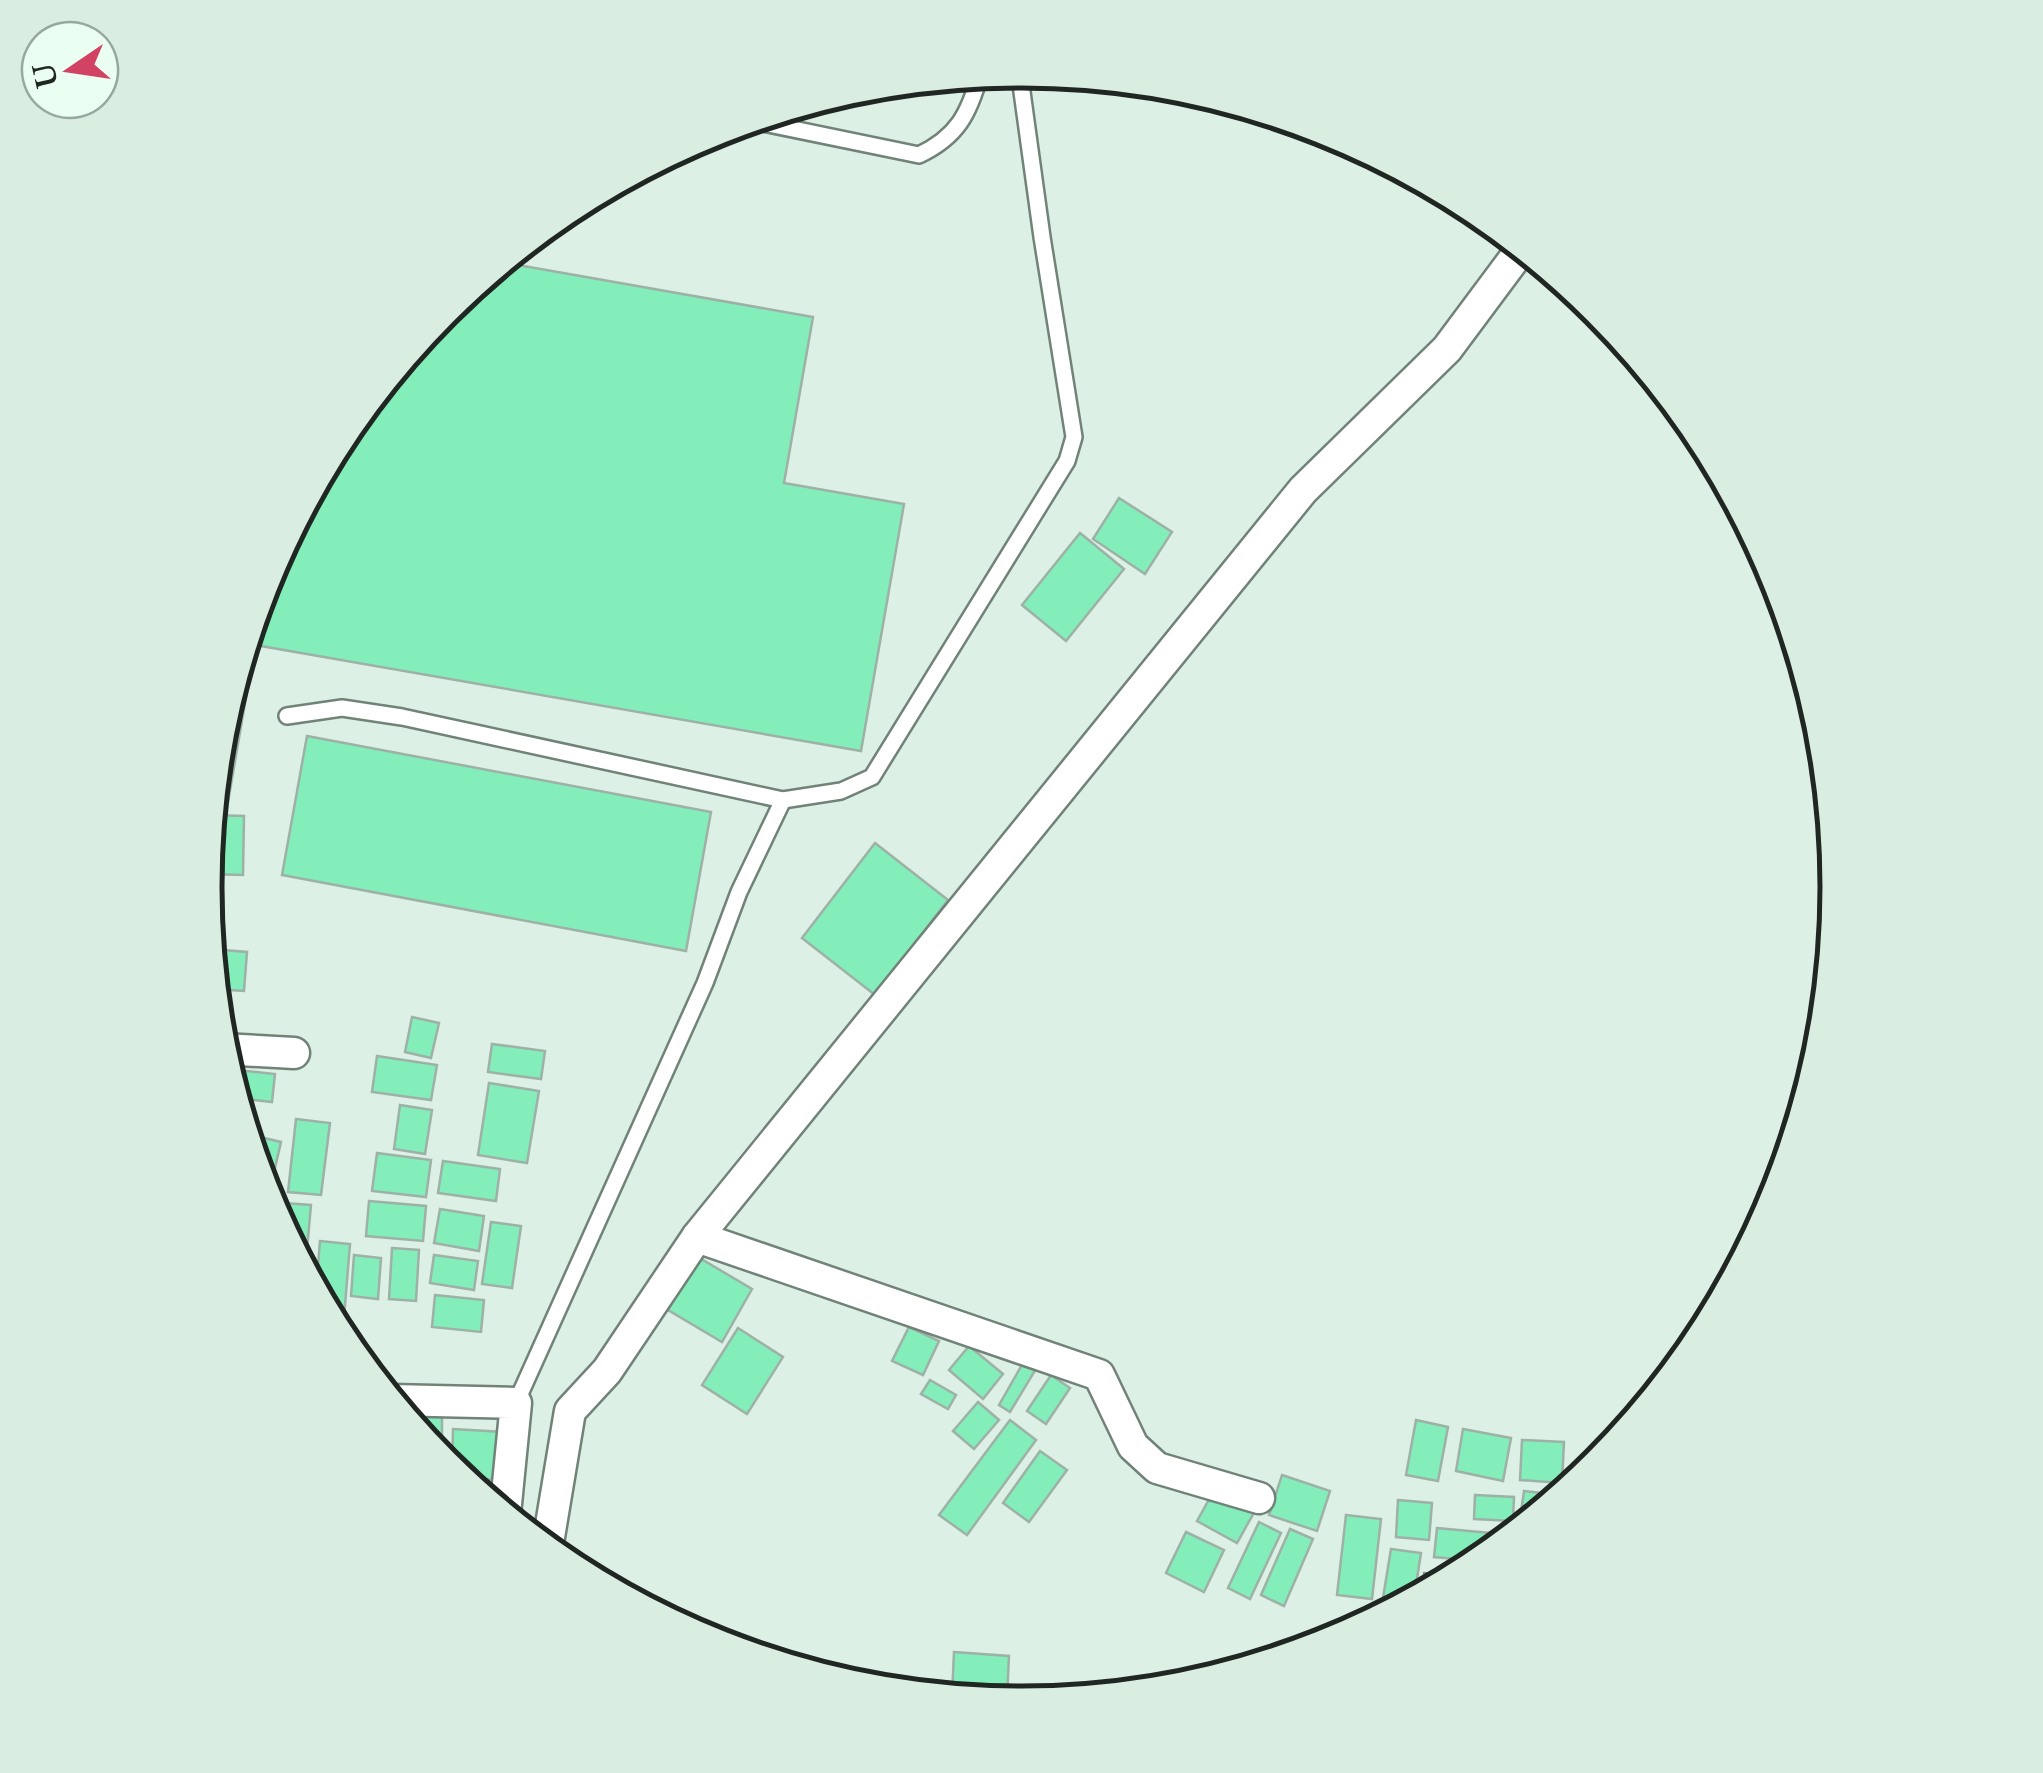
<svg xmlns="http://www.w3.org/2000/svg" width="2043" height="1773" viewBox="0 0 2043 1773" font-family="'Libre Baskerville',serif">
  <rect width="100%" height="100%" fill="#dcf0e5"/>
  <g fill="#83eeba" stroke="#9eb1a6" stroke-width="2.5">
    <polygon points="501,262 813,317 784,483 904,504 861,751 255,645 228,802 214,800 221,727 267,574 343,432 445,309"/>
    <polygon points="1119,498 1172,532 1145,574 1093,539"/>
    <polygon points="1080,533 1124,569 1066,641 1022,605"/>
    <polygon points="307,736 711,812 686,951 282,875"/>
    <polygon points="212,815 244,816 243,875 206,874"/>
    <polygon points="875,843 948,900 875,995 802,938"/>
    <polygon points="211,949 247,952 244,991 215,989"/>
    <polygon points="412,1017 439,1023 431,1058 405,1052"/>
    <polygon points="492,1044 545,1051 541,1079 488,1072"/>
    <polygon points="377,1056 437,1065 431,1100 372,1092"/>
    <polygon points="228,1069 275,1074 272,1102 236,1098"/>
    <polygon points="489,1083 539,1091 527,1163 478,1155"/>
    <polygon points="400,1105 432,1110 425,1154 394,1149"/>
    <polygon points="296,1119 330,1123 321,1195 288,1192"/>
    <polygon points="247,1134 281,1142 269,1194 265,1193"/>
    <polygon points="377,1153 431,1160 426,1197 372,1191"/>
    <polygon points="443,1161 500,1169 496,1201 438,1193"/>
    <polygon points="369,1201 426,1206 423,1241 366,1236"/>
    <polygon points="284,1203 311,1205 305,1271 282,1227"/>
    <polygon points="440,1209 484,1216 479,1251 434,1243"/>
    <polygon points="491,1222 521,1226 512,1288 482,1284"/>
    <polygon points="320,1241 350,1244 343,1330 337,1329 316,1290"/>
    <polygon points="392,1248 419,1250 416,1301 389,1299"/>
    <polygon points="354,1255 381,1258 378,1299 351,1296"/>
    <polygon points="434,1255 478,1261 474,1290 430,1283"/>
    <polygon points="698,1257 752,1289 722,1342 668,1310"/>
    <polygon points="435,1295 484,1300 481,1332 432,1327"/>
    <polygon points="909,1327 939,1341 923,1375 892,1361"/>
    <polygon points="738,1328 783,1357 747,1414 702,1385"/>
    <polygon points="969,1346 1003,1374 983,1399 949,1370"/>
    <polygon points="1027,1356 1039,1364 1010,1412 999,1405"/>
    <polygon points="1051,1375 1070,1388 1046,1424 1027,1411"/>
    <polygon points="930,1380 956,1395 948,1409 921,1394"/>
    <polygon points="978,1402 999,1420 974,1449 953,1431"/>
    <polygon points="420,1410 442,1411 442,1454 436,1454 420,1434"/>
    <polygon points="1010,1420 1036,1440 967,1535 939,1515"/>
    <polygon points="1416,1420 1448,1427 1438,1481 1406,1475"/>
    <polygon points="453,1429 504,1432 501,1480 461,1478 452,1470"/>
    <polygon points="1463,1429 1511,1438 1503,1481 1456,1471"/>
    <polygon points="1522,1440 1564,1442 1562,1483 1520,1480"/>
    <polygon points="1040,1451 1067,1470 1029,1522 1003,1503"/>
    <polygon points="1591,1453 1606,1455 1589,1472"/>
    <polygon points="1282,1475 1330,1491 1317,1531 1269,1515"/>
    <polygon points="1216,1487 1256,1509 1237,1543 1197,1521"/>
    <polygon points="1524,1491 1560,1495 1531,1520 1520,1519"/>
    <polygon points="1475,1495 1514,1497 1513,1521 1474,1519"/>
    <polygon points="1398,1500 1432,1503 1429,1540 1396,1537"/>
    <polygon points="1346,1515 1381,1519 1372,1599 1337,1595"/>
    <polygon points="1259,1522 1281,1533 1250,1599 1228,1588"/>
    <polygon points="1437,1528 1512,1535 1480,1561 1434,1557"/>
    <polygon points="1290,1529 1313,1539 1284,1606 1261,1595"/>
    <polygon points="1186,1532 1224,1550 1204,1592 1166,1573"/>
    <polygon points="1391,1549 1421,1553 1414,1598 1398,1606 1382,1604"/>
    <polygon points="954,1652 1009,1656 1007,1698 952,1696"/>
  </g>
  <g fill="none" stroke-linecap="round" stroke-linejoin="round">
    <g stroke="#718379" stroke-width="20">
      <g id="service">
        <path d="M749,120L919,155C957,137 969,114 980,74"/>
        <polyline points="287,716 342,708 402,717 783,800 841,791 872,777 1067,461 1074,437 1042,237 1019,70"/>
        <polyline points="516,1403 705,983 739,892 783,800"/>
      </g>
    </g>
    <g stroke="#718379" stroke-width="35">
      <g id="minor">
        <polyline points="222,1049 294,1053"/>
        <polyline points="697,1237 1099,1375 1133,1446 1157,1468 1259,1498"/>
        <polyline points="391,1400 516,1403 505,1514"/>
        <polyline points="547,1549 570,1411 607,1371 697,1237 1303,490 1447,349 1523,247"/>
      </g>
    </g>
    <polyline stroke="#818f87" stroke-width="6" stroke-dasharray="8 5" stroke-linecap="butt" points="1425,1592 1426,1572"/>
    <use href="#service" stroke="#fff" stroke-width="15"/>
    <use href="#minor" stroke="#fff" stroke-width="30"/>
  </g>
  <path d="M0 0H2043V1773H0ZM222 887a799 799 0 1 1 1598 0a799 799 0 1 1-1598 0Z" fill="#daede1" fill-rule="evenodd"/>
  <path fill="none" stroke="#202723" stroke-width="5" d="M222 887a799 799 0 1 1 1598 0a799 799 0 1 1-1598 0Z"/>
  <g transform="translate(70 70) rotate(257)"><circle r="48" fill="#eafef2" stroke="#99a89f" stroke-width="2.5"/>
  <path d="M0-8L18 38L0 25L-18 38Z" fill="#d24263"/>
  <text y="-15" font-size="28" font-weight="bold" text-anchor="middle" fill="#202723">U</text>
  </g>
</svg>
